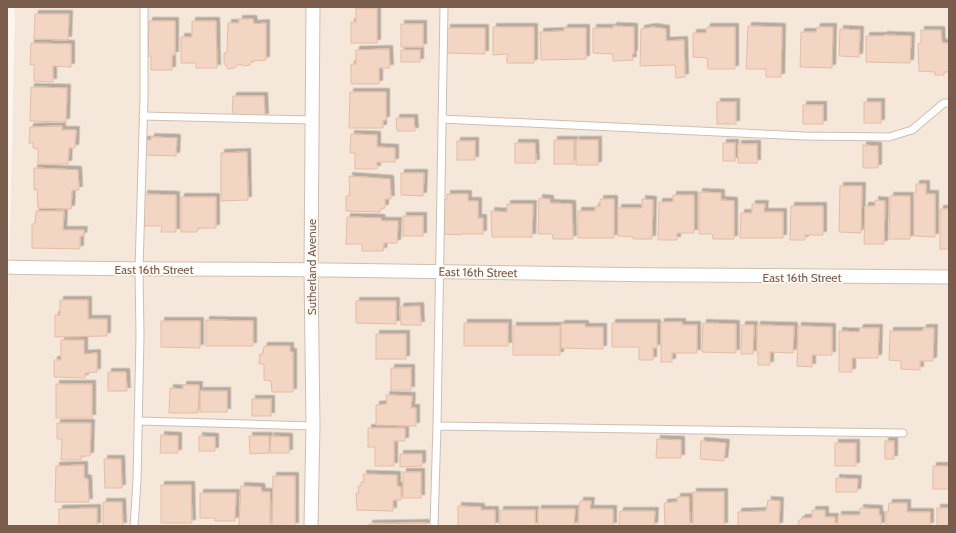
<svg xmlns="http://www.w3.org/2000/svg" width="956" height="533" viewBox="0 0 956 533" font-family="Cabin,sans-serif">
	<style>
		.residential { fill: #f5e8da }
		.building { fill: #f3d5c3; stroke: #e6bba3; filter: url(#shadow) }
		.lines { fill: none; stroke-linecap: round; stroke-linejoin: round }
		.lane-casing { stroke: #d1beb0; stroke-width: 9 }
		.street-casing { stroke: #d1beb0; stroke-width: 15 }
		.lane { stroke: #fff; stroke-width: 7 }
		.street { stroke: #fff; stroke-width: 13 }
		.labels { text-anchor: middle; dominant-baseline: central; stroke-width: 3.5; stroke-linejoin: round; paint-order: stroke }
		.street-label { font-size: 12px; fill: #7a5c4d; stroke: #fffaf3 }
	</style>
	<defs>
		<filter id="shadow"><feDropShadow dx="3.5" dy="-3.5" stdDeviation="0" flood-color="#0004"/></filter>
	</defs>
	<rect width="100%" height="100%" fill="#fdf6ec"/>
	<!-- residential -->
	<path class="residential" d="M15,7H949V526H7V358Z"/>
	<!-- building -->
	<g class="building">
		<path d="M356,8H377V43H351V22H356Z"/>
		<path d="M35,14H69L68,40L34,39Z"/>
		<path d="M239,19H253L254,24L266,23V60L252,61L250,65L245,66L239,64L235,68L228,69L224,63V53H227L228,23H239Z"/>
		<path d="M149,21H175V55H172V70H151V56H148Z"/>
		<path d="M192,21H216L217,68H196V63H181V37H192Z"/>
		<rect x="401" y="24" width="22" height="23"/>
		<path d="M613,26L634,27V54H632L633,60L613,61V54L593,53V28H613Z"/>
		<path d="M748,26L782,27L781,77H766V69H746Z"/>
		<path d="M493,27H534V63H507V54L493,55Z"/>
		<path d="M653,27L666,29V41L684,40L685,77L676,78L675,65L640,66L641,29Z"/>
		<path d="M707,27H735V69H708L707,58L693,57V33H706Z"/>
		<path d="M817,27H833L832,68L800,67L801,32H816Z"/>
		<path d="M447,28H485V54L447,53Z"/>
		<path d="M564,28H586V59L541,60L540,32L564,31Z"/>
		<path d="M840,29L860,30L859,57L839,56Z"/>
		<path d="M921,30H941L942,43H949V72H944V75H935V72L919,71L918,44L921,43Z"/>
		<path d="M884,35L911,36L910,63L866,62V36H884Z"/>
		<path d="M31,43L71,44V67L53,66V82L34,81V64L30,65Z"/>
		<path d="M389,49L390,68H379V84H351V64H356V50Z"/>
		<rect x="401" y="50" width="19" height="12"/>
		<path d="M31,87L67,88L66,122L30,121Z"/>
		<path d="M350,92H386V120H383V128H349Z"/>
		<path d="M233,96H264L265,117H232Z"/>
		<rect x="717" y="102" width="19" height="22"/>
		<rect x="864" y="102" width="17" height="21"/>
		<rect x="803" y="105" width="20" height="19"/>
		<path d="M396,118H414L415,131H397Z"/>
		<path d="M62,126V130H76L75,148H69L68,164H38V149L33,148V143H29L30,127Z"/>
		<path d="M351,134L377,135V147L395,148V162H377V169H355V153H350Z"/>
		<path d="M151,137L177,138L176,156L144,155V140H151Z"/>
		<rect x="554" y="140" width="20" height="24"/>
		<rect x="576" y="140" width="22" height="25"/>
		<rect x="457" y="141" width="18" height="19"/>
		<path d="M515,143H535L536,163H515Z"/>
		<rect x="723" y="143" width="12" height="18"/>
		<rect x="738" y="144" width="19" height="19"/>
		<path d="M863,145L878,146V168H863Z"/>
		<path d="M247,152L248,200L221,201V153Z"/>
		<path d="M34,168L78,170L79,190H72L71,209L38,208L37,189L34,190Z"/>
		<path d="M401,173H424L423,196L401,195Z"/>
		<path d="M349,176L390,179L391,199H385V208H381L380,212L346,211V196H350Z"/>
		<path d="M916,184H926V194H935V237L914,236V193H916Z"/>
		<path d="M840,186H862L861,233L839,232Z"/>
		<path d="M699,192L721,193V200L734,201V239H713L712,234H699Z"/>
		<path d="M144,194L176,195V232H161L162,226H144Z"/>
		<path d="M447,194H468V201H478V218H483V234H460V235L444,234V200L447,199Z"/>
		<path d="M673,195H694V233H677V240H658L659,202H673Z"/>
		<path d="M890,196H910V239H889Z"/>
		<path d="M181,197H216V228H198L197,232H181Z"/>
		<path d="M539,198L550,199V203L572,204L573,239H553L552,234H538Z"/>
		<path d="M600,199H614V238H578V211H595V207L600,206Z"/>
		<path d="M642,199L653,200L652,239H633V237L618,236V208H642Z"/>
		<path d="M875,200L885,201L884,244H864L865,206H875Z"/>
		<path d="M507,204H533L532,237H492L491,211L507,212Z"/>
		<path d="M752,204H765L764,212H783V238H740L741,213H752Z"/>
		<path d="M791,206H823V235H805V240H790Z"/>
		<rect x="940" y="209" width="9" height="40"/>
		<path d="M36,211H64L63,230H84L83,236H80V249L32,248V224H35Z"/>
		<rect x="403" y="216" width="20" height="20"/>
		<path d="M347,217L381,218L382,221H398L397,243H384L383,251H362V244H346Z"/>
		<path d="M60,300H88V319H107V336L55,337V315H60Z"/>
		<path d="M356,301H396V324L356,323Z"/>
		<path d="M420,306L421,325H401L400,307Z"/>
		<path d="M206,320L253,321V346H206Z"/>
		<path d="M161,321H200V348L161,347Z"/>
		<path d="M661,322H682V325H697V353H672V362H661Z"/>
		<rect x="464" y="323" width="44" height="23"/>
		<path d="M612,323H657V348H653V360H639V347H612Z"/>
		<path d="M703,323L736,324V353L702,352Z"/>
		<path d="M561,324H585V327H603V349L561,348Z"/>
		<path d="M742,325H754L753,354H741Z"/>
		<path d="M757,325L794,326L793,353L770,352V365H758V353H757Z"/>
		<rect x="513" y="326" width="47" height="29"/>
		<path d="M798,326L832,327V355H812V367L797,366Z"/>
		<path d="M860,328H879L878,358H852V372H839V331L859,332Z"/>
		<path d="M923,328H934L933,361H920V370L901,369V361L889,360L890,331H923Z"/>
		<rect x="376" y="334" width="30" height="25"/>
		<path d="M61,340H84V354L97,353V372L85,373V378L54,377V360H61Z"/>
		<path d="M264,346H290V352H293V392H272L271,381L264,380V364H259L260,354H263Z"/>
		<rect x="391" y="368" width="20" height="22"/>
		<path d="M108,372H126L127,391H108Z"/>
		<rect x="56" y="384" width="36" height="34"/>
		<path d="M183,385H199L198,413H169L170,388L183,389Z"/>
		<rect x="200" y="391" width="27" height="21"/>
		<path d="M386,395L412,396L411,408H416V426L376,425V405L387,404Z"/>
		<rect x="252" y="399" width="19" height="17"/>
		<path d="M57,423H91L90,456H81V460H61L62,439H57Z"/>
		<path d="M368,428H405V441H394V466H375V447H368Z"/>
		<path d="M161,435L178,436V453H160Z"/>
		<path d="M199,436L215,437V451H199Z"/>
		<path d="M249,436H269V453L250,454Z"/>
		<path d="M271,436L289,437V453H270Z"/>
		<path d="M657,439L681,440V458H656Z"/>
		<path d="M701,441L726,443L724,461L700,459Z"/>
		<rect x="885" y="441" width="9" height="18"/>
		<rect x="835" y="443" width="21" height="23"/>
		<path d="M400,454H422V466L400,467Z"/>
		<path d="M104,459H121L122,488H105Z"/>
		<path d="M84,465V478L88,479L89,502H55L56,466Z"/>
		<rect x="933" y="466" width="16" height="23"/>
		<rect x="403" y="472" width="18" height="26"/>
		<path d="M363,474L397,475V486L401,487V500H393V511L357,510L356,493H359L358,486H361V482H364Z"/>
		<path d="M273,476H295V526H272Z"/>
		<path d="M836,478L858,479L857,492H836Z"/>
		<path d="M161,485H191L192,523H161Z"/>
		<path d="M241,486L261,487L262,492H270V526H239Z"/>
		<rect x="693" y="492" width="31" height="34"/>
		<path d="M200,493H236L235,521H215V518H200Z"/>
		<path d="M677,497H689L690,526H665L664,503L677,502Z"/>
		<path d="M768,500L780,501L779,526H738V512L766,511Z"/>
		<path d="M580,501H591L590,509H613V526H578Z"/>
		<path d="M103,502H122L123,526H103Z"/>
		<path d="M889,503H907V512H930V526H886V512H888Z"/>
		<path d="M458,506L481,507V510H495V526H458Z"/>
		<path d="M97,508V526H59V509Z"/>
		<path d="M860,508L879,509V515H881V526H838V515H860Z"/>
		<rect x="937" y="508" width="12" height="18"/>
		<path d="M538,509H575L574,526H538Z"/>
		<rect x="500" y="510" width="35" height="16"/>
		<path d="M812,510H825V517H835V526H798L799,520H801L802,518H812Z"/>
		<path d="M620,511H655L654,526H619Z"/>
		<path d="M426,523V526H369V524Z"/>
	</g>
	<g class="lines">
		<defs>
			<g id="lane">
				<path d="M143,116L312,120"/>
				<path d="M442,119L804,136L889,137L912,130L944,103H949"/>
				<path d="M138,421L313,426"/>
				<path d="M437,426L444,7"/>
				<path d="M134,526L137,481L140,335L139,269L144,97V7"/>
				<path d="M434,526L437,426L903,433"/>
			</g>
			<g id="street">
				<path d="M7,267C114,270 222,268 329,270C536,274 742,276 949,277"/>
				<path d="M311,526L313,426L311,270L313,7"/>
			</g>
		</defs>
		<!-- lane casing -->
		<use href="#lane" class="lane-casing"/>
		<!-- street casing -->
		<use href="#street" class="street-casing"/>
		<!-- lane -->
		<use href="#lane" class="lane"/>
		<!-- street -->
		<use href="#street" class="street"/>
	</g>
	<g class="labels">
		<!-- street labels -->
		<g class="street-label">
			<text transform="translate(311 267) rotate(-90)">Sutherland Avenue</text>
			<text x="154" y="269">East 16th Street</text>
			<text transform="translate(478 272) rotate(1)">East 16th Street</text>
			<text x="802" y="277">East 16th Street</text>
		</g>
	</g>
	<!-- border -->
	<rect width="956" height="533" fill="none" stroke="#7a5c4d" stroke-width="16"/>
</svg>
